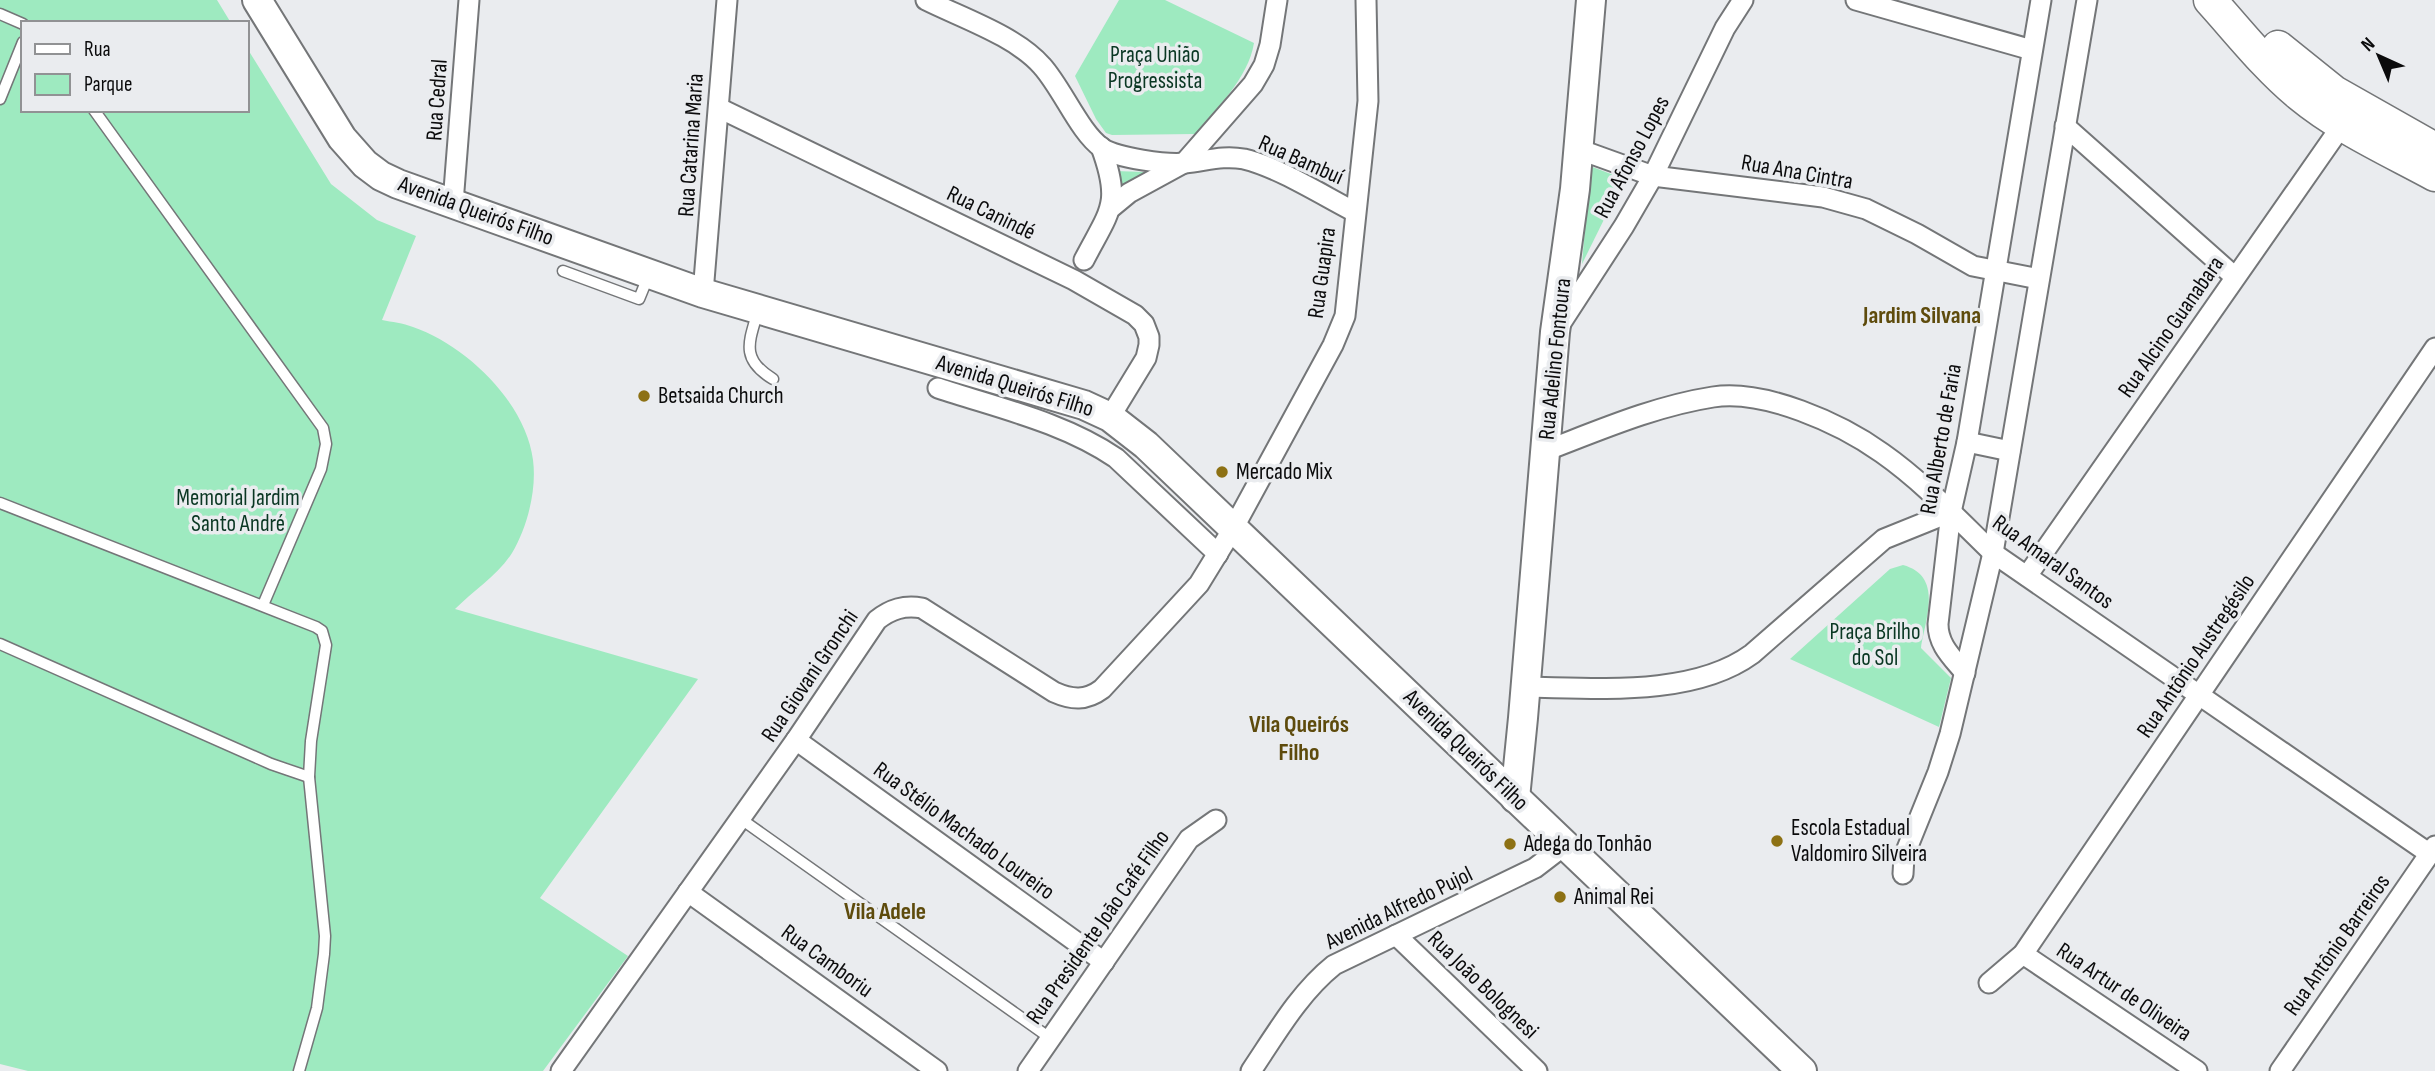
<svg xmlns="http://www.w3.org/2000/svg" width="2435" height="1071" viewBox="0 0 2435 1071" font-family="'Sofia Sans Condensed',sans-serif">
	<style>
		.green { fill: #9eeac0 }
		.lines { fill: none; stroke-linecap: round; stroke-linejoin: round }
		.lane-casing { stroke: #747678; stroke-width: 13 }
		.street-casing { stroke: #747678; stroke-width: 23 }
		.secondary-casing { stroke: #747678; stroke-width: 32 }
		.primary-casing { stroke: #747678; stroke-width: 35 }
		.lane { stroke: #fff; stroke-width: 10 }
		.street { stroke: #fff; stroke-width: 19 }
		.secondary { stroke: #fff; stroke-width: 28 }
		.primary { stroke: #fff; stroke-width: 32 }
		.poi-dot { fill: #8d7114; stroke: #eaecef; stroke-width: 2.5 }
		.labels { text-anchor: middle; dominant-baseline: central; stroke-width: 7; stroke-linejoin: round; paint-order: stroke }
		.park-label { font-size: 23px; fill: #0a3723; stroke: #eaecef }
		.street-label { font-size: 23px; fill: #0b0b0c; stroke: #eaecef }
		.poi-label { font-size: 23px; fill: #0b0b0c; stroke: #eaecef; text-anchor: start }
		.neighbourhood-label { font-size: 24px; font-weight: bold; fill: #5e4b0c; stroke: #eaecef }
	</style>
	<rect width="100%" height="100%" fill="#eaecef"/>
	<!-- green -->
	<g class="green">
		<path d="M0,0H217L231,23H23V110H247V48L331,184L377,220L416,236L382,320C392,322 403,323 413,327C466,345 526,403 533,460C537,490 527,528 512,553C498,575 473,591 455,609L698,679L540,898L628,956L543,1071H28L0,1064Z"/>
		<path d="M1119,0H1165L1254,43C1248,79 1217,107 1195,134L1112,135L1106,133L1096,119L1075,76Z"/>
		<path d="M1590,166L1624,179L1582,264Z"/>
		<path d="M1115,171L1145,172L1147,173L1117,192Z"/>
		<path d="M1903,565C1943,576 1926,617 1921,648L1951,678L1939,727L1790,659L1890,569Z"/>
	</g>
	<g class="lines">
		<defs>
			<g id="lane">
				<path d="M0,14L23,24"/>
				<path d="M0,99L23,42"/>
				<path d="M94,110L323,428L326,444L321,469L263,605"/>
				<path d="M563,271L639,299L648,277"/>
				<path d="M758,311C749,342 740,359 773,379"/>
				<path d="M0,503L316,627L322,631L326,645L311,741L309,777L325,936L324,954L317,1008L299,1071"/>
				<path d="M0,644L271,764L309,777"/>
				<path d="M741,819L1050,1038"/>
			</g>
			<g id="street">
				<path d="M926,0C962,18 1016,36 1042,66C1062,88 1080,133 1102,148C1117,158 1167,165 1185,163C1206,161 1223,155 1244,159C1278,167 1322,195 1355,212"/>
				<path d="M1856,0L2032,50"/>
				<path d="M719,108L1074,280L1135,315L1144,324L1149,337V345L1146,358L1110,417"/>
				<path d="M2065,126L2235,277"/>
				<path d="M1578,149L1653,176L1823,197L1866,209L1917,234L1973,266L2039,279"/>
				<path d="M453,203L469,0"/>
				<path d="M1112,207L1129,193L1184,163L1253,84L1264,65L1270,45L1277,0"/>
				<path d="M1084,260C1110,210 1122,204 1101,147"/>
				<path d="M703,293L727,0"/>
				<path d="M1559,326L1624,226L1653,176L1725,28L1743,0"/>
				<path d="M938,388C998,408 1063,422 1116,458L1218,554"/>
				<path d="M1967,442L2010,451"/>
				<path d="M1545,451C1600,430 1655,406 1713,397C1764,389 1840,423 1882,453C1922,481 1958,519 1993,553L2430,854"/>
				<path d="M2027,576L2347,118"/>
				<path d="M1965,673C1952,657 1938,645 1938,624L1951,512L1967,442L2041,0"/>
				<path d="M1526,687C1597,688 1693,697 1752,654L1884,539L1951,512"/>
				<path d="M796,740L1104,962"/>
				<path d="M1903,874L1904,856L1938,772L1950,734L1993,553L2087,0"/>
				<path d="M688,892L937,1071"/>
				<path d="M1396,935L1537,1071"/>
				<path d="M2023,954L2197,1071"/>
				<path d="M1989,983L2023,954L2435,348"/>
				<path d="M561,1071L796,740L877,620C891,609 904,605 922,608L1054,692C1072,700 1086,701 1102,689L1199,584L1234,527L1333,345L1345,316L1368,101L1366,0"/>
				<path d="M1028,1071L1189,839L1216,820"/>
				<path d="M1251,1071C1276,1034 1299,993 1334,965L1535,868L1565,845"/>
				<path d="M2280,1071L2435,846"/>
			</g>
			<g id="secondary">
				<path d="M257,0L342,138L365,164L381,176L398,184L703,293L1084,405L1110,417L1146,445L1802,1071"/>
				<path d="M1515,798L1523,718L1555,332L1575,189L1591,0"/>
			</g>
			<g id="primary">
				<path d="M2210,0C2239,32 2266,67 2300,95C2340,128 2389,150 2435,175"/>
				<path d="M2278,47L2334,92L2435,149"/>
			</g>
		</defs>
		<!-- lane casing -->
		<use href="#lane" class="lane-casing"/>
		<!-- street casing -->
		<use href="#street" class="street-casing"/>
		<!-- secondary casing -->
		<use href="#secondary" class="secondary-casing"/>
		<!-- primary casing -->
		<use href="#primary" class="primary-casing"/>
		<!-- lane -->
		<use href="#lane" class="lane"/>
		<!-- street -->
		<use href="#street" class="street"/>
		<!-- secondary -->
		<use href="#secondary" class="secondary"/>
		<!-- primary -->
		<use href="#primary" class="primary"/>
	</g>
	<!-- markers -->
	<g class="poi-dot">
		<circle cx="644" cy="396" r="7"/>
		<circle cx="1222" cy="472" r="7"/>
		<circle cx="1777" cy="841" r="7"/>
		<circle cx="1510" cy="844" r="7"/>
		<circle cx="1560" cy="897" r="7"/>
	</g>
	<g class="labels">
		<!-- park labels -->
		<g class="park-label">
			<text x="1155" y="55">Praça União<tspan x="1155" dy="26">Progressista</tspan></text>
			<text x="238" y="498">Memorial Jardim<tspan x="238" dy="26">Santo André</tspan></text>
			<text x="1875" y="632">Praça Brilho<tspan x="1875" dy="26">do Sol</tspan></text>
		</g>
		<!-- street labels -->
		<g class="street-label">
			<text transform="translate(437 100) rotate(-86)">Rua Cedral</text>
			<text transform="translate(691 145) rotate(-86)">Rua Catarina Maria</text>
			<text transform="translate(1632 157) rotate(-62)">Rua Afonso Lopes</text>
			<text transform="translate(1301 160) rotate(24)">Rua Bambuí</text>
			<text transform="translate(1797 172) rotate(10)">Rua Ana Cintra</text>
			<text transform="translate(476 211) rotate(20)">Avenida Queirós Filho</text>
			<text transform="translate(991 213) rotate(26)">Rua Canindé</text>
			<text transform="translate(1322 273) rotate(-82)">Rua Guapira</text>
			<text transform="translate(2171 327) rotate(-55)">Rua Alcino Guanabara</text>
			<text transform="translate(1555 359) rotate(-84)">Rua Adelino Fontoura</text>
			<text transform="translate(1015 386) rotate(17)">Avenida Queirós Filho</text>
			<text transform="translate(1941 439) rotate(-80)">Rua Alberto de Faria</text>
			<text transform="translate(2053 562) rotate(36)">Rua Amaral Santos</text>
			<text transform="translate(2196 656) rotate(-56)">Rua Antônio Austregésilo</text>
			<text transform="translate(810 676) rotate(-56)">Rua Giovani Gronchi</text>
			<text transform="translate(1466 750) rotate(44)">Avenida Queirós Filho</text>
			<text transform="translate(964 831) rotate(36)">Rua Stélio Machado Loureiro</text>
			<text transform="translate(1399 908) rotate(-26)">Avenida Alfredo Pujol</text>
			<text transform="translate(1098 927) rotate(-55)">Rua Presidente João Café Filho</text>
			<text transform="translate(2337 945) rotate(-55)">Rua Antônio Barreiros</text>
			<text transform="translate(827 961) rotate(36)">Rua Camboriu</text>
			<text transform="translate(1483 985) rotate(44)">Rua João Bolognesi</text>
			<text transform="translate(2124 992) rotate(34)">Rua Artur de Oliveira</text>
		</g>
		<!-- poi labels -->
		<g class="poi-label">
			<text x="658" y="396">Betsaida Church</text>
			<text x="1236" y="472">Mercado Mix</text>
			<text x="1791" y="828">Escola Estadual<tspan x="1791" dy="26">Valdomiro Silveira</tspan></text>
			<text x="1524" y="844">Adega do Tonhão</text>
			<text x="1574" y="897">Animal Rei</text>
		</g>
		<!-- neighbourhood labels -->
		<g class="neighbourhood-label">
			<text x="1922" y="315">Jardim Silvana</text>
			<text x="1299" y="724">Vila Queirós<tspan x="1299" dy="28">Filho</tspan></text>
			<text x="885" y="911">Vila Adele</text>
		</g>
	</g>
	<!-- legend -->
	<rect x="21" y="21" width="228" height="91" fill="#eaecef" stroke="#919294" stroke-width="2"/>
	<rect x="35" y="44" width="35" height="10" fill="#ffffff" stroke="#919294" stroke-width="2"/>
	<text x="84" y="56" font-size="21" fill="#0b0b0c">Rua</text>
	<rect x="35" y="74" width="35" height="21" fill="#9eeac0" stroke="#919294" stroke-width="2"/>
	<text x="84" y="91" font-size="21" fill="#0b0b0c">Parque</text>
	<!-- north arrow -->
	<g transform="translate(2379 56) rotate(316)" stroke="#eaecef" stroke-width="5" paint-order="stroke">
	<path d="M0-5L12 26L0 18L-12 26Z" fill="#0b0b0c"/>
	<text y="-10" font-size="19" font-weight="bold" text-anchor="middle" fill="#0b0b0c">N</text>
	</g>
</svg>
